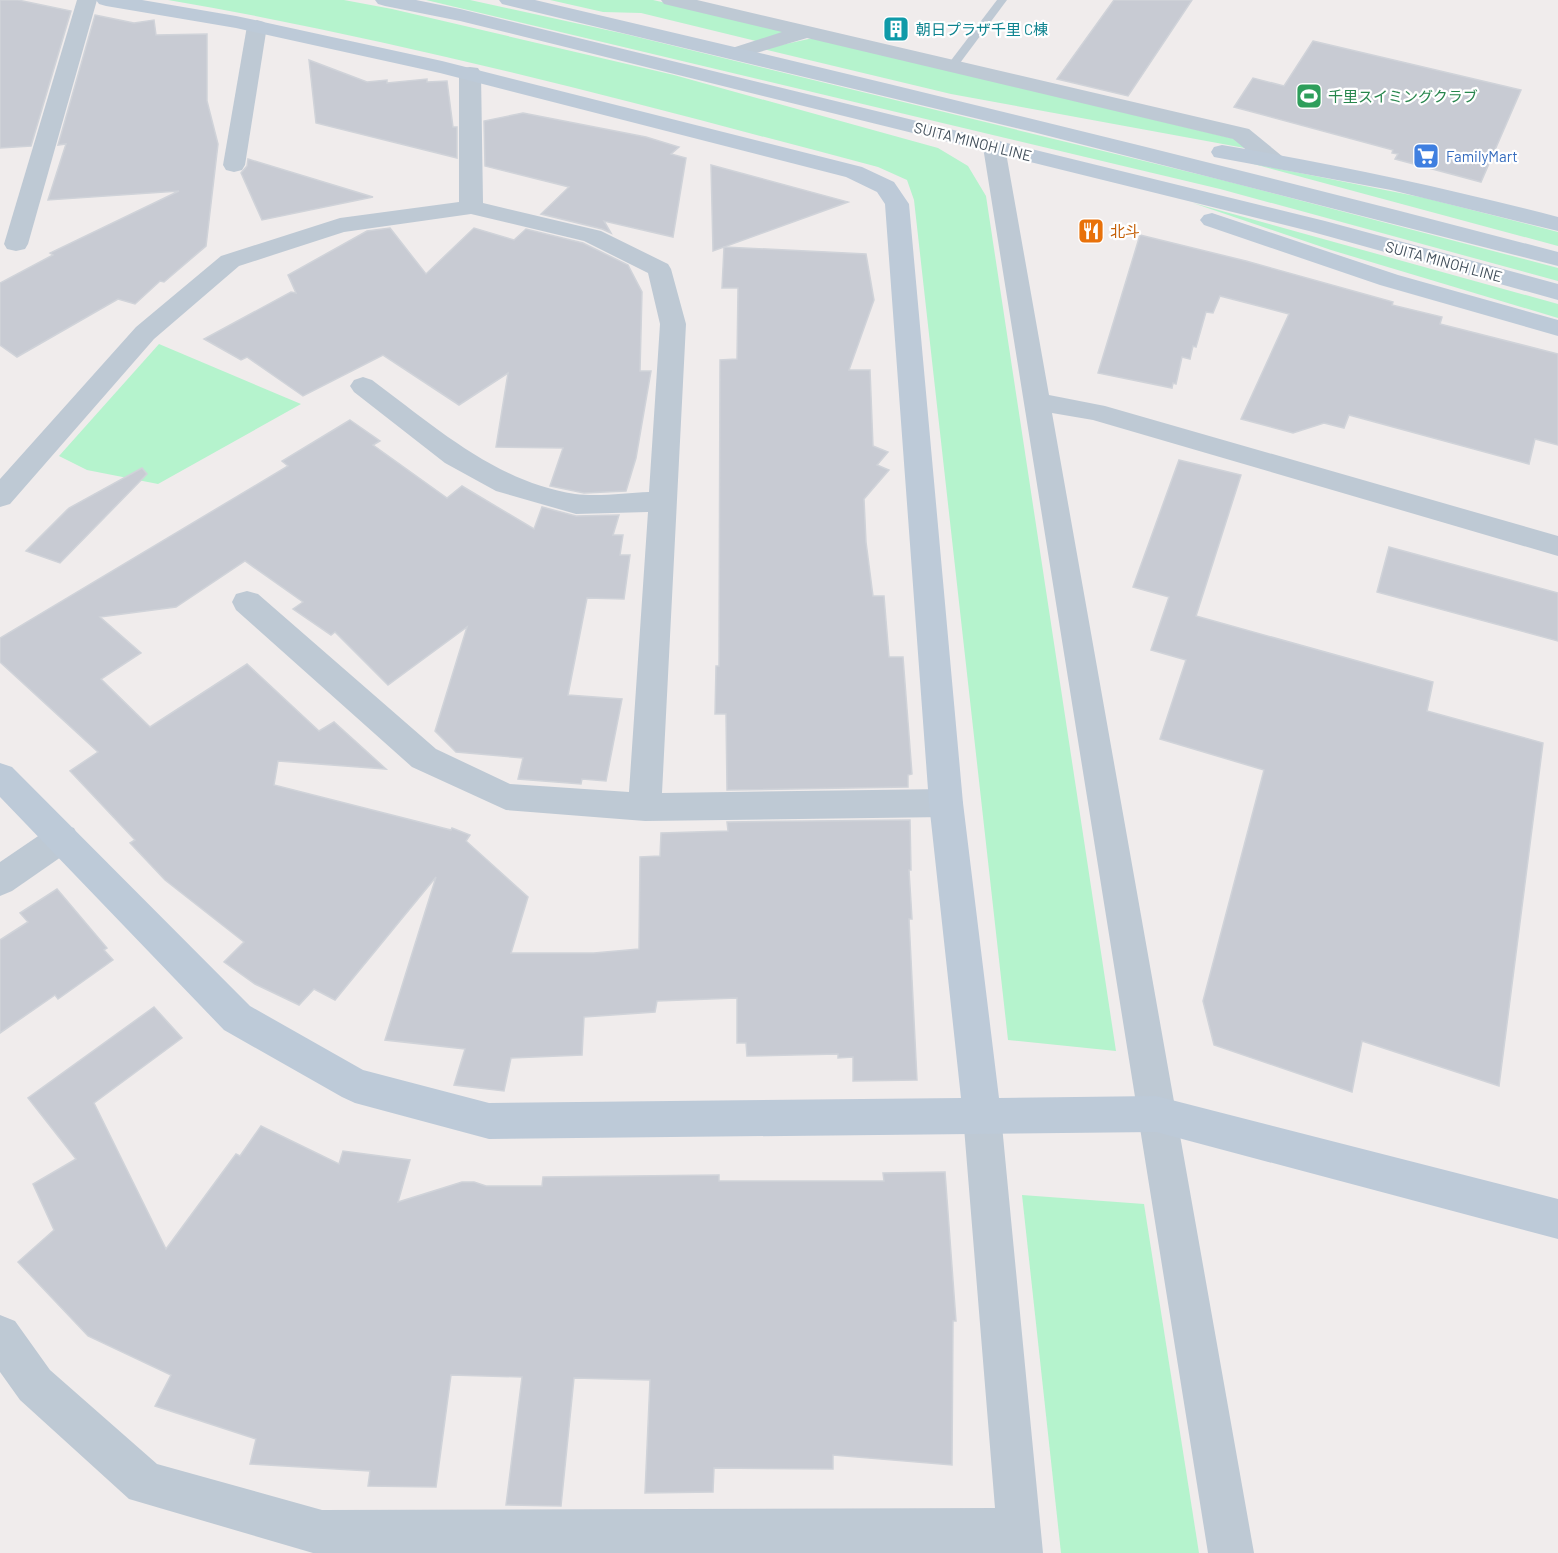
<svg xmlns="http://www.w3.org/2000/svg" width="1558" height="1553" viewBox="0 0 1558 1553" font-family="Barlow,'Noto Sans JP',sans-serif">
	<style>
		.green { fill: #b5f3cd }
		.building { fill: #c8cbd3; stroke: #d0d3d9; stroke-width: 1.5 }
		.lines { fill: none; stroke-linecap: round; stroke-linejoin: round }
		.lane { fill: #bec9d4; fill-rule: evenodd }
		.street { fill: #bec9d4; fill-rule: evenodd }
		.secondary { fill: #bdcad8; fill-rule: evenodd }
		.labels { text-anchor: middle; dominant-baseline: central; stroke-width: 4.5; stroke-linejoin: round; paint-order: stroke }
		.far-culture-label { font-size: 15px; fill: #0d838f; stroke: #fff; text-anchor: start }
		.far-leisure-label { font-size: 15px; fill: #27864d; stroke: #fff; text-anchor: start }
		.far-street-label { font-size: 15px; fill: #43505c; stroke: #fff }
		.far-shop-label { font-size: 15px; fill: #366cbe; stroke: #fff; text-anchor: start }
		.far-food-label { font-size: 15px; fill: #c56008; stroke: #fff; text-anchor: start }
	</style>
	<rect width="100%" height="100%" fill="#f0ecec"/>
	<!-- green -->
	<g class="green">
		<path d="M168,0H344L392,9L674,75L938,148L968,166L986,196L1116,1051L1008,1040L914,200L907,180L878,167C643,105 408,41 168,0Z"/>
		<path d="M426,0H470L625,34L1226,181L1558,268V281L1220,189Z"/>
		<path d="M550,0H653L782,29L784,34L756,41L641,13L603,12Z"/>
		<path d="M813,38L1235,139L1250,149L951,94L763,49Z"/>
		<path d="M1250,163L1425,198L1558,232V246Z"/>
		<path d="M1193,203L1558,304V318L1331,250Z"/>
		<path d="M159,344L301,404L158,484L87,470L59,456Z"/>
		<path d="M1022,1195L1144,1204L1199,1553H1061Z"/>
	</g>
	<!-- building -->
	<g class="building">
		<path d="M0,0H18L71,11L31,146L0,148Z"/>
		<path d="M1114,0H1192L1128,96L1057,79Z"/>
		<path d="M95,15L134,23L154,20L156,35L207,34V101L218,144L206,246L164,282L160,281L135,304L118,299L17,357L0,345V283L53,255L50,253L179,191L48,200L66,144L58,145Z"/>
		<path d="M1313,41L1521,90L1481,182L1395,159L1398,154L1392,153L1393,150L1234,107L1253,78L1284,86Z"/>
		<path d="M309,60L367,82L387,80V83L427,79V82L447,81L453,127H457V158L316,123Z"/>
		<path d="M523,113L646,137L679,147L671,154L686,158L673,237L604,221L611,233L602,229L541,214L569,187L485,166L484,121Z"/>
		<path d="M248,159L373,197L262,220L241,173L247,166Z"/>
		<path d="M711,165L848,202L713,251Z"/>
		<path d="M390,228L426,274L474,228L514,240L526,229L583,243L628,265L642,292L640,371H651L636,458L626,491L584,493L550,486L563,448L496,447L508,373L459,405L383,355L303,396L247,357L241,360L204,339L291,292L296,293L288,275L367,231Z"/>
		<path d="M1140,235L1246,261L1393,302L1392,305L1442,317L1440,324L1558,354V445L1535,439L1529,464L1349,415L1344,428L1324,423L1293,433L1241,419L1289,314L1220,296L1213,313L1206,312L1196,347L1193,346L1190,359L1182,357L1176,384L1173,383L1172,388L1098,373Z"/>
		<path d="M724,247L866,254L874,300L849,370H870L873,446L888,452L877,465L889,470L864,499L866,542L873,596H884L889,657H903L912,774L908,775V787L727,790L726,714H715L716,666H719L720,360L737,359L738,288H722Z"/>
		<path d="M350,420L380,441L373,445L447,498L462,486L534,529L542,507L576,516L619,515L613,535H623L620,555H630L624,599L587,598L568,695L622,699L606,781L582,779L581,784L518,779L523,758L456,752L435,731L467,627L388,685L335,632L331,635L293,609L303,602L245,561L176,607L100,617L141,653L101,679L150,727L247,664L319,731L334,722L386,769L278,761L274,785L451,830L452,828L470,835L466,841L528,897L511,953H594L639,949L640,857L660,856L661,833L728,831L727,822L910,820L911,870H909L912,919H909L917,1080L853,1081V1057L838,1058V1054L747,1056L746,1043H737V998L657,1001L655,1012L584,1017L582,1055L511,1058L504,1091L454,1085L465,1049L385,1040L436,877L335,1000L314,989L299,1005L255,984L224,962L244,942L165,880L130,843L135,840L70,771L98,752L0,662V638L288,466L282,461Z"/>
		<path d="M1179,460L1241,475L1196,616L1433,682L1427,711L1543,743L1499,1086L1362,1041L1352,1092L1214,1045L1203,1001L1264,770L1160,739L1186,660L1151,650L1169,597L1133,587Z"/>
		<path d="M142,468L147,474L60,563L26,551L69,508Z"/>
		<path d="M1389,547L1558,593V641L1377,592Z"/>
		<path d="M57,889L107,948L104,950L113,960L58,999L55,995L0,1033V940L28,922L20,913Z"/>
		<path d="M154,1007L182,1038L94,1103L166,1249L236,1154L240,1156L261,1126L339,1164L343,1151L410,1160L398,1202L462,1182H474L486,1186H542L543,1177L719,1175V1181H884L883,1173L945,1172L956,1321H953L952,1465L833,1455V1469L714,1468L713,1492L645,1493L650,1380L574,1378L561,1506L506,1505L522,1377L451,1375L436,1487L368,1486L370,1471L250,1464L256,1439L155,1406L171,1375L88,1336L18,1262L54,1230L33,1184L76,1159L28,1098Z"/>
	</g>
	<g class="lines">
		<!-- lane -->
		<path class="lane" d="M997,0H1007L957,67H949V63Z"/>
		<!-- street -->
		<g class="street">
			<path d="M77,0H97L28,244L25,249L16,251L7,249L4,244Z"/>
			<path d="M661,0H697L1249,129L1288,161L1285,166C1266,171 1248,150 1233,139L807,38L736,59L729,57L725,53L729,49L782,32L664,4Z"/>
			<path d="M257,20L264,22L267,26L245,165L242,170L234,172L226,170L223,165L247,26L250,22Z"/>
			<path d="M470,67L478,68L481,73L483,203L601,231L668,264L671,269L686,324L662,793L946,789L958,793L963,803L958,813L946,817L645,821L506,810L412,767L236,610L232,602L236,594L247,591L258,594L436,749L510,784L629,792L648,512L576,514L496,491L445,463L354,392L350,386L354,380L363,377L372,380C434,426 496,482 575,494C598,497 626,493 649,492L660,324L648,273L584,241L471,214L344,232L239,266L154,339L10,504L0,507V479L136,327L221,256L340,218L459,202V73L462,68Z"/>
			<path d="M994,140L1002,142L1005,147L1049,395L1105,406L1558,536V556L1093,420L1052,413L1254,1553H1208L983,147L986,142Z"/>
			<path d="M62,824L74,828L79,838L74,848L12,891L0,896V862L50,828Z"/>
			<path d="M982,1097L996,1102L1001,1115L1043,1553H313L129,1499L20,1400L0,1372V1315L15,1321L50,1370L157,1464L322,1510L995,1508L963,1115L968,1102Z"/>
		</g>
		<!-- secondary -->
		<g class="secondary">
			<path d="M96,0H142L236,16L442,61L862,167L894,182L909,204L963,803L999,1098L1156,1096L1558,1199V1239L1156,1132L489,1139L355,1103L342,1097L224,1030L0,797V763L12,767L250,1006L363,1070L489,1103L961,1098L929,803L885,204L877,192L846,177L440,73L236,28L106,6L99,4Z"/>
			<path d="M375,0H416L460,9L1325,221L1558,284V300L1309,231L460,21L385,6L378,4Z"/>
			<path d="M499,0H535C877,80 1218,163 1558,252V266L1033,132L502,4Z"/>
			<path d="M1222,145C1335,164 1447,188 1558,217V231L1391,190L1214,157L1211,152L1214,147Z"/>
			<path d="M1212,213L1398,275L1558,320V336L1380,285L1204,225L1200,220L1204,215Z"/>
		</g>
	</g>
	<!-- icons -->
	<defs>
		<symbol id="building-square" viewBox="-11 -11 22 22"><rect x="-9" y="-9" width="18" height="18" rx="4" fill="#0f9aa8" stroke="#fff"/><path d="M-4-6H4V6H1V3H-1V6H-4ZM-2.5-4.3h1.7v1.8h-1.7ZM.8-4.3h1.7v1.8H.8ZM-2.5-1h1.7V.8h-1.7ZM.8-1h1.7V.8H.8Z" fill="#fff"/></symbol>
		<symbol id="stadium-square" viewBox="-11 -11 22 22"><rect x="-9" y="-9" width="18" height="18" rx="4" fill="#2e9e5b" stroke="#fff"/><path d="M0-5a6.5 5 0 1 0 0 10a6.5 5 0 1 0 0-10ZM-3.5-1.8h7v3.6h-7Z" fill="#fff"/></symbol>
		<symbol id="supermarket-square" viewBox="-11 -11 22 22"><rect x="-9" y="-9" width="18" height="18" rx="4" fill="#3f7fe0" stroke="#fff"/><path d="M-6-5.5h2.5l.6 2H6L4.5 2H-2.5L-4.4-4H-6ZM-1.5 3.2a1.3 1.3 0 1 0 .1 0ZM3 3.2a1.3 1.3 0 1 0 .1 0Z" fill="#fff"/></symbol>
		<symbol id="restaurant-square" viewBox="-11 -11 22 22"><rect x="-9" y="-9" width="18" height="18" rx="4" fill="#e8710a" stroke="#fff"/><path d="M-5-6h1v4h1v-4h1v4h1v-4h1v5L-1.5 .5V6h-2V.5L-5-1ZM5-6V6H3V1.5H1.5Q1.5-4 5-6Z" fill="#fff"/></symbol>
	</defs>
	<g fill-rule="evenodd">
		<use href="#building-square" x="881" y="14" width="30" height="30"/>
		<use href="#stadium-square" x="1294" y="81" width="30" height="30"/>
		<use href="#supermarket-square" x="1411" y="141" width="30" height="30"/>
		<use href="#restaurant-square" x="1076" y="216" width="30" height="30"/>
	</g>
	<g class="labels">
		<!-- far-culture labels -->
		<g class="far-culture-label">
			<text x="916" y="29">朝日プラザ千里 C棟</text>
		</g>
		<!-- far-leisure labels -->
		<g class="far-leisure-label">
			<text x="1328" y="96">千里スイミングクラブ</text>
		</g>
		<!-- far-street labels -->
		<g class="far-street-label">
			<text transform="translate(973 141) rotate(14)">SUITA MINOH LINE</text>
			<text transform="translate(1444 261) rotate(15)">SUITA MINOH LINE</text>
		</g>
		<!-- far-shop labels -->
		<g class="far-shop-label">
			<text x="1446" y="156">FamilyMart</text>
		</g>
		<!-- far-food labels -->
		<g class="far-food-label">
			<text x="1110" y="231">北斗</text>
		</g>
	</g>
</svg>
